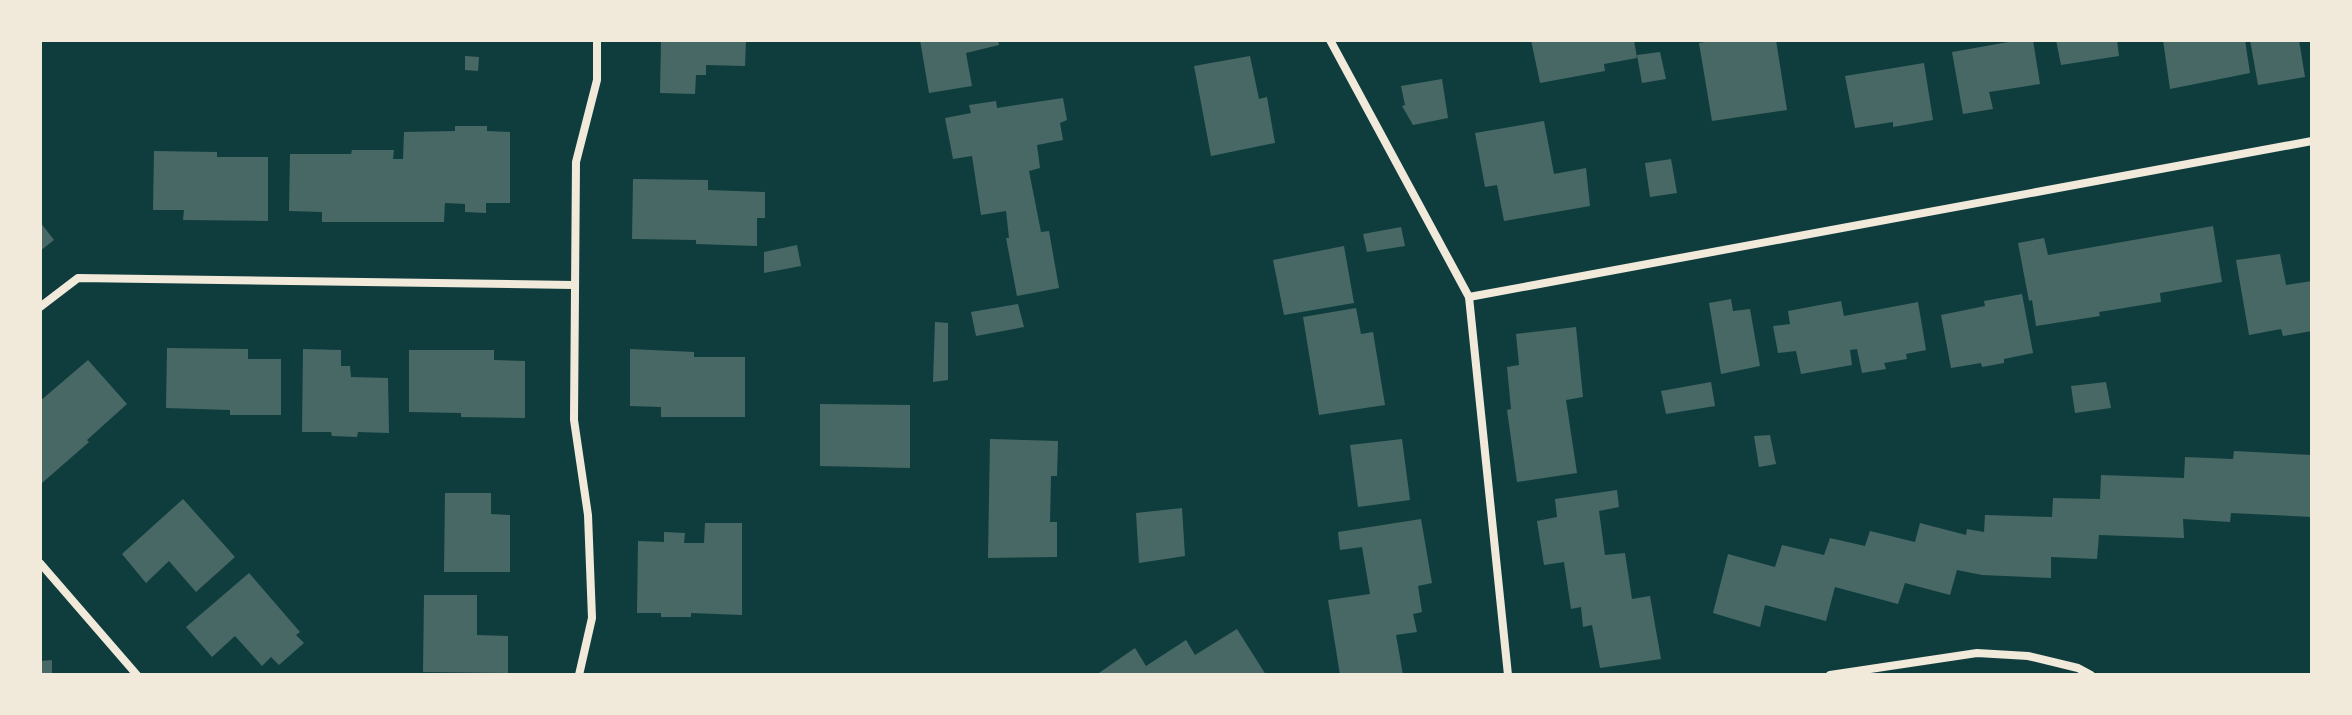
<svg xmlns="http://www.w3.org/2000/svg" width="2352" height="715" viewBox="0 0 2352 715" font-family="'IBM Plex Sans',sans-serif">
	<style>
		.building { fill: #486865 }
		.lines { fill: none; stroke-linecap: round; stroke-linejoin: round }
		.minor { stroke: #f1e9da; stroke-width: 8 }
	</style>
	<rect width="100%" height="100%" fill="#0f3d3e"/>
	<!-- building -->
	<g class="building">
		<path d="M661,40H746L745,66L706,65V75H696L695,94L660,93Z"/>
		<path d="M920,40H998L999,45L966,53L972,86L929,93Z"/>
		<path d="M1531,40H1634L1637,58L1604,64L1605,71L1540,83Z"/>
		<path d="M1719,40H1776L1787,110L1712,121L1699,43Z"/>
		<path d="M2020,40H2033L2040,84L1989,92L1993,109L1963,114L1952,52Z"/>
		<path d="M2056,40H2117L2119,56L2061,65Z"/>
		<path d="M2163,40H2245L2250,73L2170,89Z"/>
		<path d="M2250,40H2299L2305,77L2258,85Z"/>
		<path d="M1660,52L1666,79L1642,83L1637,55Z"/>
		<path d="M465,56L479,57L478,71L465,70Z"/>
		<path d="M1250,56L1259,99L1267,97L1275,143L1211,156L1194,66Z"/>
		<path d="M1924,63L1933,120L1893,127V122L1855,128L1845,76Z"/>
		<path d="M1442,79L1448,118L1413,125L1402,106L1405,105L1401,86Z"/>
		<path d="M1063,98L1067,120L1060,123L1063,140L1037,145L1040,168L1029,171L1041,232L1049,231L1059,288L1017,296L1006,238H1009L1006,211L981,215L972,156L953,159L945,118L971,113L969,105L996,101L997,108Z"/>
		<path d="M1544,121L1554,174L1586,168L1590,206L1504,221L1497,185L1485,187L1475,133Z"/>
		<path d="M455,126H487V131L510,132V203H486V213L465,212V204L445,203L444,222H322V212L289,211L290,154H351L352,150H394L393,159H403L404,132L455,131Z"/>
		<path d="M154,151L217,152V157H268V221L183,220L184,210H153Z"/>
		<path d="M1671,159L1677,193L1650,197L1645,163Z"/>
		<path d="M633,179L708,180V190L765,192V218H757V246L696,244V240L632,239Z"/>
		<path d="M40,222L54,240L40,251Z"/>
		<path d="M2213,226L2222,282L2160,293L2161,302L2099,312L2100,316L2036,326L2032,300L2029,301L2018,243L2044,238L2048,255Z"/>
		<path d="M1401,227L1405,246L1367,252L1363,234Z"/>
		<path d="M797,245L801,266L764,273V252Z"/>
		<path d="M1344,246L1354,303L1284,315L1273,260Z"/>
		<path d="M2280,254L2286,285L2312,281V331L2283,336L2281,329L2249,335L2236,260Z"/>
		<path d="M2022,294L2033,353L2004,359V363L1982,367L1981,363L1951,368L1941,315L1985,306L1984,301Z"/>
		<path d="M1731,299L1733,311L1750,309L1760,366L1721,374L1709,303Z"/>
		<path d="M1841,301L1844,316L1918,302L1926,350L1906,354L1907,359L1884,363L1886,369L1862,373L1857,349L1850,350L1852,365L1801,374L1796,351L1778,353L1773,326L1790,324L1788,311Z"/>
		<path d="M1018,304L1024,327L976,336L971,312Z"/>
		<path d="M1356,308L1361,334L1373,332L1385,405L1319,415L1303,317Z"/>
		<path d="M935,322L948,323V380L933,382Z"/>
		<path d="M1576,327L1583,397L1566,400L1577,473L1517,482L1507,410L1511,409L1507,367L1519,365L1516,334Z"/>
		<path d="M167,348L248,349V359H281V415H230V410L166,408Z"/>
		<path d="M303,349L341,350V366H350L351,377L388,378L389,433L358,432L357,437L332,436L331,432H302Z"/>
		<path d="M630,349L694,352V357H745V417H661V407L630,406Z"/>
		<path d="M409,350H494V360L525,361V418L461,417V413L409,412Z"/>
		<path d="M88,360L127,404L87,440L89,442L42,483L40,481V401Z"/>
		<path d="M1711,382L1715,406L1666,414L1661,391Z"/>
		<path d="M2106,382L2111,408L2075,413L2071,386Z"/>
		<path d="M820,404L910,405V468L820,466Z"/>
		<path d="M1770,435L1776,464L1759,467L1754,436Z"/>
		<path d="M990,439L1058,441L1057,476H1051L1050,522H1057V557L988,558Z"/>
		<path d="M1402,439L1410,500L1358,507L1350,445Z"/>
		<path d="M2234,451L2312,455V517L2231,513L2230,522L2183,519L2184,538L2099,535L2097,559L2051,557V578L1982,575L1957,570L1950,595L1905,583L1898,604L1835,587L1826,621L1765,605L1760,627L1713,613L1728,554L1775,567L1782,545L1824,555L1830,538L1865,546L1870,531L1915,542L1920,523L1966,535L1967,529L1984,532L1985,515L2052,517L2053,498L2100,499L2101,475L2184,478L2185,457L2233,459Z"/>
		<path d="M1617,490L1619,507L1599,511L1605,555L1625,553L1632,599L1650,596L1661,659L1600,668L1592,625L1583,627L1581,607L1571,609L1564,562L1544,565L1537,521L1557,517L1555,499Z"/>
		<path d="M445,493H491V514L510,515V572H444Z"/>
		<path d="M183,499L235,557L196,592L169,561L146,583L122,554Z"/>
		<path d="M1182,508L1185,556L1139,563L1136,513Z"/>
		<path d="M1421,519L1432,583L1418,586L1422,612L1413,614L1417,632L1396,635L1403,675H1340L1328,600L1370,594L1362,547L1340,550L1338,532Z"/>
		<path d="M705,523H742V615L691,613V617H661V613H637L638,541L664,542V532L685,533L684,543H704Z"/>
		<path d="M249,573L300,632L296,635L304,643L279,665L271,657L262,666L235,636L212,657L186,627Z"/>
		<path d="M424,595H477V635L508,636V673L423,672Z"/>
		<path d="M1237,629L1266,675H1096L1135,648L1146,666L1186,640L1195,655Z"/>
		<path d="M52,660V675H40V661Z"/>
	</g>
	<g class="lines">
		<!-- minor -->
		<g class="minor">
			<path d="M1330,40L1469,297L1508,675"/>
			<path d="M1469,297L2312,141"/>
			<path d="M40,307L78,278L574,285"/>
			<path d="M40,563L137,675"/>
			<path d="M579,675L592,618L588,515L574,420L576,162L597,80V40"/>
			<path d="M1830,675L1977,653L2028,656L2078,668L2091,675"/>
		</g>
	</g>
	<!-- border -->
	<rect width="2352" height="715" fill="none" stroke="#f1e9da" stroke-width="84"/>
</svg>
